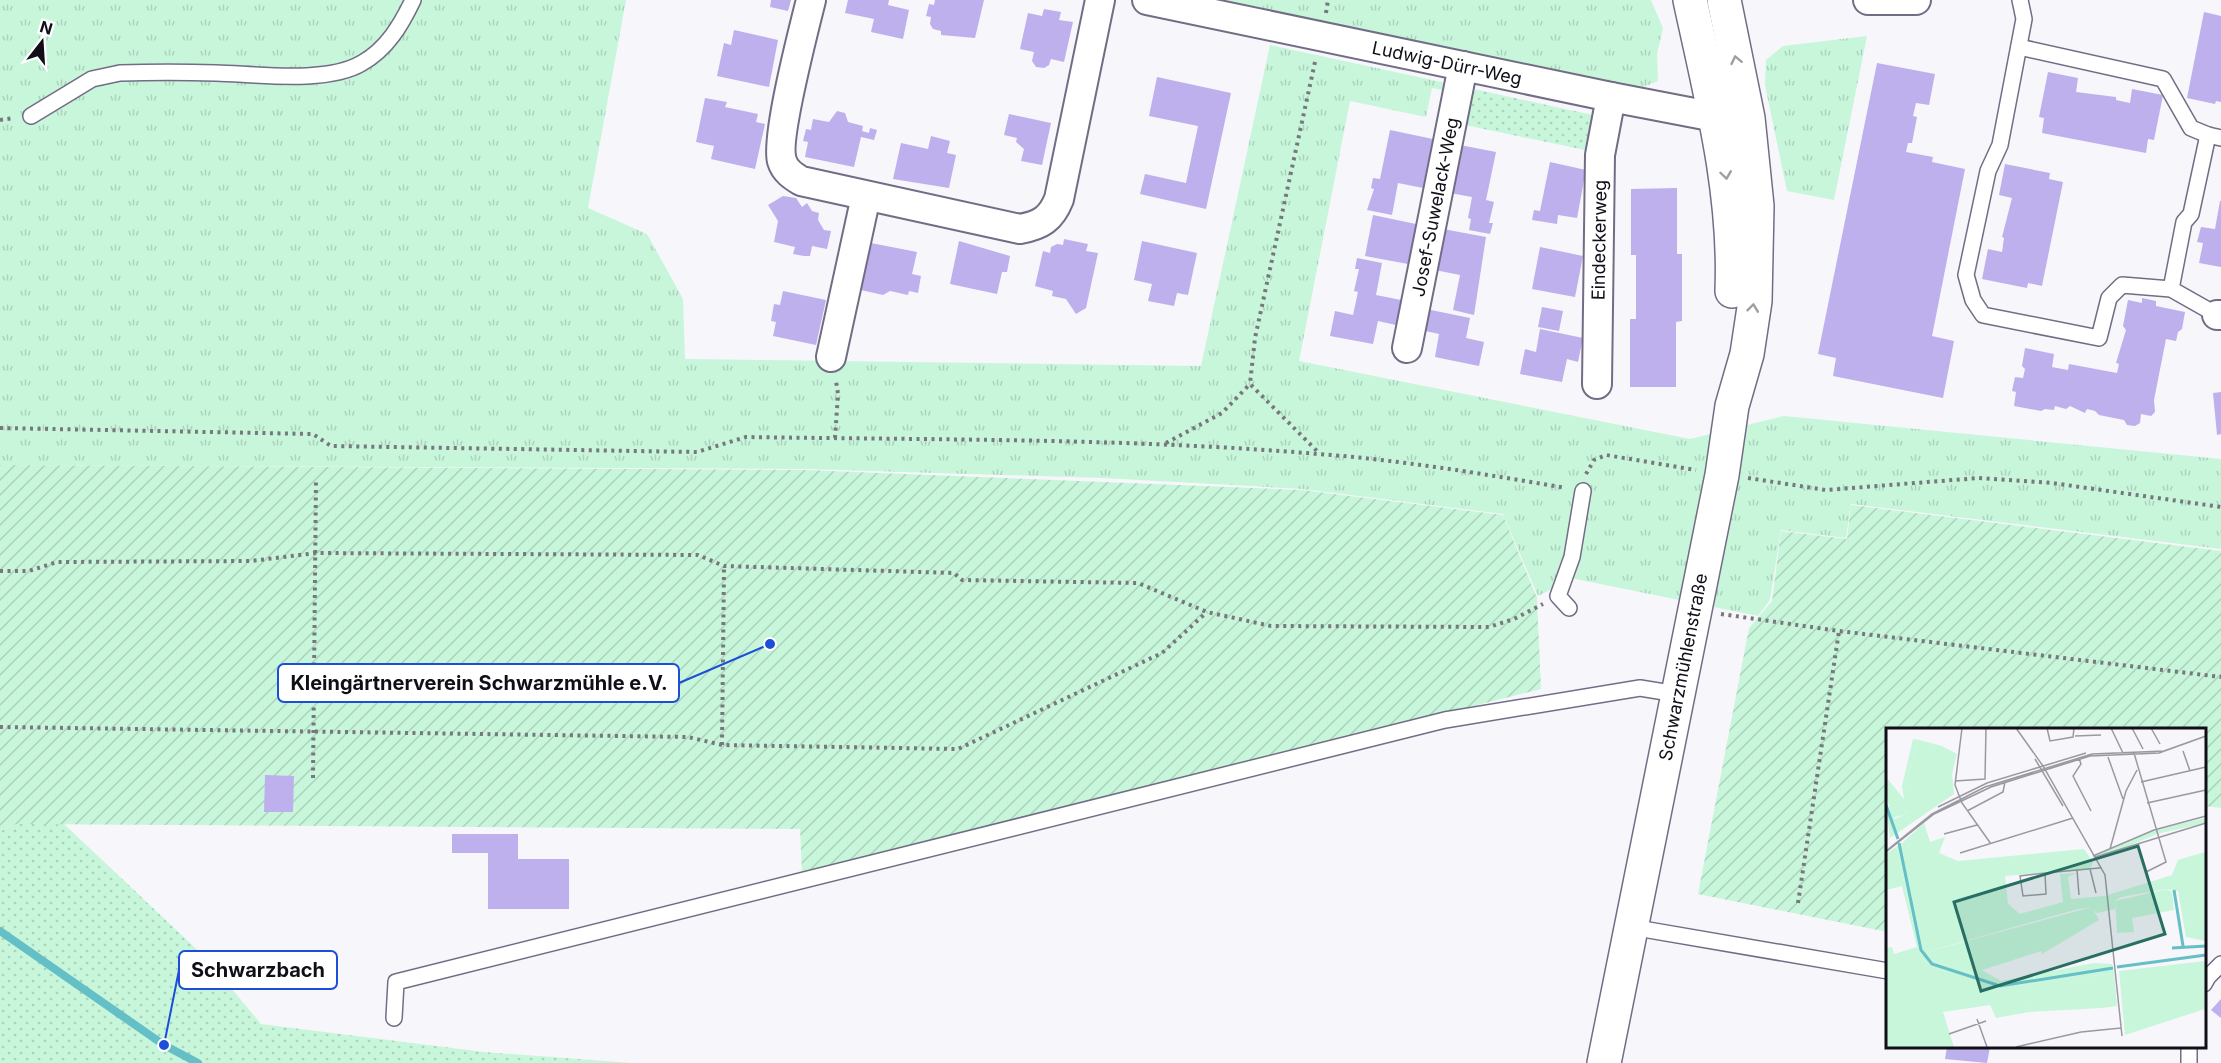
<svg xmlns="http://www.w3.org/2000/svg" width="2221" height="1063" viewBox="0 0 2221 1063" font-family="Inter,sans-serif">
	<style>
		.grass { fill: url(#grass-dots) }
		.park { fill: url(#park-tufts) }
		.garden { fill: url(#garden-furrows) }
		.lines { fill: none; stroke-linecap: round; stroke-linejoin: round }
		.stream { stroke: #65bfc7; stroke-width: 8 }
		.building { fill: #beb0ed }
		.lane-casing { stroke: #726d85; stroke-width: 18 }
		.street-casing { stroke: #726d85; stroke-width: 32 }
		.secondary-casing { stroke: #726d85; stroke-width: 36 }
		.path { stroke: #78777e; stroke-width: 4; stroke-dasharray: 3 4.5; stroke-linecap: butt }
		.lane { stroke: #fff; stroke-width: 15 }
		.street { stroke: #fff; stroke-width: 28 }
		.secondary { stroke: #fff; stroke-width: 33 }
		.oneway { stroke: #9f9fa2 }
		.labels { text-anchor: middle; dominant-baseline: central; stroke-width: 5; stroke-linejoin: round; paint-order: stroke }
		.street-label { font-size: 18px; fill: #100e17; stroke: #fff }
		.inset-river { fill: none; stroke: #65bfc7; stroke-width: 3 }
		.inset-road { fill: none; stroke: #9b99a0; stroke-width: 1.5 }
		.view { fill: #286e62; fill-opacity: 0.15; stroke: #286e62; stroke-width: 3 }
		.inset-edge { fill: none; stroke: #100e17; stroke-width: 3 }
		.leader { fill: none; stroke: #1d4ed8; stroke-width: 2 }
		.callout-dot { fill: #1d4ed8; stroke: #fff; stroke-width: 2 }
		.callout { fill: #fff; stroke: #1d4ed8; stroke-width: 2 }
		.callout-label { font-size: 20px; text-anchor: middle; font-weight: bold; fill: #100e17 }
	</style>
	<defs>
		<pattern id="grass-dots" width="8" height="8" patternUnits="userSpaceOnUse" patternTransform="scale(1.5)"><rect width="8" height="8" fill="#c8f6db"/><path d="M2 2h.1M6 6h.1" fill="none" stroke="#abd2bb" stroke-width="1.8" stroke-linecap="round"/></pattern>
		<pattern id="park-tufts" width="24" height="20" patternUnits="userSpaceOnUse" patternTransform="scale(1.5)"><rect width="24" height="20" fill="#c8f6db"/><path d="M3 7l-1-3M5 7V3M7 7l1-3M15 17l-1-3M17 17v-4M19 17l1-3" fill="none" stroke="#abd2bb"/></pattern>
		<pattern id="garden-furrows" width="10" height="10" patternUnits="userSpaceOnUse" patternTransform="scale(1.5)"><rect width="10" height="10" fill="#c8f6db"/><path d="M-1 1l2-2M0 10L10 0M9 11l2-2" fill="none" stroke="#abd2bb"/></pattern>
	</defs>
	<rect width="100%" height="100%" fill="#f7f6fb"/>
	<!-- grass -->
	<g class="grass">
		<path d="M1469,88L1593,115L1590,151L1460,124Z"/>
		<path d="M15,824H64L208,960L261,1024L484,1052L633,1063H0V831Z"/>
	</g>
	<!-- park -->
	<g class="park">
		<path d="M0,0H626L588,208L647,234L683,299L685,359L1201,366L1270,45L1446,83V91L1432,88L1426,117L1350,101L1299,361L1690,439L1784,416L2221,459V549L1851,504L1846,538L1781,530L1770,600L1758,616L1561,576L1560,585L1538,596L1503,514L1302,489L1103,478L805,469L0,465Z"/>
		<path d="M1191,0H1651L1663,28L1657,54L1658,81L1636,90Z"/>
		<path d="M1867,36L1834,200L1787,191L1765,85L1766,60L1783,46Z"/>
	</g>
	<!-- garden -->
	<g class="garden">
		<path d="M0,465L805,470L1302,490L1503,515L1537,598L1541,689L802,874L800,829L16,824L0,831Z"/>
		<path d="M1851,505L2221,551V808L2205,806L2204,730H1888V932L1698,894L1749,628L1772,601L1781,531L1847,539Z"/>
	</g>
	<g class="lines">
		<!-- stream -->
		<path class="stream" d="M0,931L164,1045L198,1063"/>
	</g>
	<!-- building -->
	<g class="building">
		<path d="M771,0H791L788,11L770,7Z"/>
		<path d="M848,0H889L888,5L909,10L903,39L871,32L874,19L845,13Z"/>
		<path d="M935,0H984L975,38L941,35V31L933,29L930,24L931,17L926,16L929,4L934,5Z"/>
		<path d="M1044,9L1061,12L1059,20L1073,22L1064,62L1051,59L1049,65L1044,68L1036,67L1032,61L1034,52L1020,49L1028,13L1042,16Z"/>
		<path d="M2204,12L2221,16V102L2216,101L2215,104L2187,98Z"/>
		<path d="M734,30L778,40L769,87L717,76L724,43L731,45Z"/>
		<path d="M1877,63L1935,74L1929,105L1916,103L1913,116L1917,117L1912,143H1908L1906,152L1933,157L1932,162L1965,169L1932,336L1954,341L1943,398L1833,376L1836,358L1818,354Z"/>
		<path d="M2048,72L2078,78L2076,92L2116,97V100L2130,103L2132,89L2163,95L2154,140L2148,139L2146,153L2042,133L2044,118L2039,117Z"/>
		<path d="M1157,77L1231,93L1206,209L1140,194L1145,174L1186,183L1198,126L1149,116Z"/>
		<path d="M705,98L727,102L725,107L758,114L756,122L765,124L755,169L711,159L714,146L696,142Z"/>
		<path d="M837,111L845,113L848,122L863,126L862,131L869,133L870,128L877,130L874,140L861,137L854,167L805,157L808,142L803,141L806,129L811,130L813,119L829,122Z"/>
		<path d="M1009,114L1051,123L1042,165L1021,161L1024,149L1016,142L1017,138L1004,135Z"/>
		<path d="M1390,130L1433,139L1423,188L1398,183L1392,215L1367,210L1374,189L1371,188L1373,178L1380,179Z"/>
		<path d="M931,136L950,141L947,153L956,155L949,188L893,179L901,143L928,149Z"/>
		<path d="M1460,145L1496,152L1486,200L1494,202L1489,223H1493L1490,234L1469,230L1471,219L1468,218L1472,197L1450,193Z"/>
		<path d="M1550,162L1586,170L1577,218L1558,215L1557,224L1532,220L1534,210L1540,211Z"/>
		<path d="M2005,164L2050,173L2049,179L2063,182L2042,286L2028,283L2027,288L1982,279L1988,249L2002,252L2004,238L2002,237L2012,198L1999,195Z"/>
		<path d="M1677,188V254H1682V321L1676,322V387H1630V319H1636V255H1631V189Z"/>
		<path d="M783,196L796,198L802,207L807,203L812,211L819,213L818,220L824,230L831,231L827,249L812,246L810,256H804L793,254L795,247L774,242L778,221L768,205Z"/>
		<path d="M2220,201H2221V267L2199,263L2203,243L2197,242L2201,227L2215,229Z"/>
		<path d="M1373,215L1416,224L1408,264L1365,256Z"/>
		<path d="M1443,229L1486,237L1474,315L1453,310L1460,275L1435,270Z"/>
		<path d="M1064,239L1088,244L1086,251L1098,253L1086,308L1076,314L1066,299L1052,296L1053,291L1035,286L1043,251L1050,253L1051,247L1057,244L1063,245Z"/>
		<path d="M959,241L1010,256L1007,272H1002L997,294L950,284Z"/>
		<path d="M1142,241L1197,253L1188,295L1177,293L1174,306L1148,301L1152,284L1134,280Z"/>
		<path d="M871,243L917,252L912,274L921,276L918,293L909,291L908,295L890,291L883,295L861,290Z"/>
		<path d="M1540,247L1583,256L1575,297L1532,289Z"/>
		<path d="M1357,258L1382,263L1376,295L1401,300L1396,325L1378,321L1373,344L1330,336L1335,311L1353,315L1358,292L1354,291L1359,269H1355Z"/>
		<path d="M783,291L826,300L816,345L773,336L776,322L771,321L774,304L780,305Z"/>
		<path d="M2142,298L2156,301V306L2185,312L2182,329L2178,332L2176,341L2166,339L2154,400L2155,412L2151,416L2141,414L2140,423L2135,426L2127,425L2124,420L2099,415L2095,411L2087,409L2085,413L2070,406L2066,409L2055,406L2054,410L2045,409L2041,411L2014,406L2016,392L2012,391L2015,377L2023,378L2025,369L2022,366L2025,348L2054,354L2052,367L2068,370L2069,364L2117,373L2119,364L2116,363L2126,330L2123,326L2128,300L2142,303Z"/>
		<path d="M1542,307L1563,311L1559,331L1538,327Z"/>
		<path d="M1426,309L1470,318L1466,338L1484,342L1479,366L1435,357L1439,334L1421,330Z"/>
		<path d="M1540,329L1583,338L1578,362L1567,359L1562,382L1520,374L1525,349L1536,352Z"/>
		<path d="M2221,392V434L2217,435L2213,393Z"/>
		<path d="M265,775L294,776L293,812H264Z"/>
		<path d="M452,834H518V859H569V909H488V853H452Z"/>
		<path d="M2221,999V1018L2211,1010Z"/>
		<path d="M1947,1047H1990L1987,1063L1945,1059Z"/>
	</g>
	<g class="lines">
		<defs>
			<g id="lane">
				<path d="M2020,0L2024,19L2000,145L1988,171L1966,275L1973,300L1983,315L2099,338L2109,298L2122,285L2171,289L2217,315"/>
				<path d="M2019,47L2163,79L2191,128L2208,135"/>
				<path d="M31,116L92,79L120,73C152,72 184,72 216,73C256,74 327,84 362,63C387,49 401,25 413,0"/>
				<path d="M2171,289L2184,222L2191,214L2208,135L2221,138"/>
				<path d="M1569,608L1558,596L1572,557L1583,491"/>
				<path d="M1631,927L1888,971"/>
				<path d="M2204,984L2208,977L2221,964"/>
				<path d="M394,1018L396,982L1445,720L1640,688L1677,694"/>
				<path d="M2189,1046V1063"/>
			</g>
			<g id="street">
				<path d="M811,0C804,28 775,140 782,161C785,171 793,176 801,181L1020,229C1041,225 1051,219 1059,199L1100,0"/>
				<path d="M1147,0L1611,97L1715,117L1737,118"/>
				<path d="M1868,0H1916"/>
				<path d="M2217,315H2221"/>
				<path d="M1407,348L1463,66"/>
				<path d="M831,357L866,196"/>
				<path d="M1597,384L1600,155L1611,97"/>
			</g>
			<g id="secondary">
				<path d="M1690,0C1711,97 1736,192 1732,291"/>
				<path d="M1604,1063L1722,475L1732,406L1747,354L1755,301L1757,206L1748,118L1724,0"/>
			</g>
		</defs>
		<!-- lane casing -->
		<use href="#lane" class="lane-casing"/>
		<!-- street casing -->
		<use href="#street" class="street-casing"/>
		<!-- secondary casing -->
		<use href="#secondary" class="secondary-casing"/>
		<!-- path -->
		<g class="path">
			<path d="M1326,13L1328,0"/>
			<path d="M1315,62L1255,338L1250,384L1319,453"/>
			<path d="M0,120L14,118"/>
			<path d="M0,428L313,434L331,446L697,452L746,437C937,440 1128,438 1318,454C1401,460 1484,474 1566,488"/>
			<path d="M835,438L838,394L836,381"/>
			<path d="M1166,443L1222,413L1250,384"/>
			<path d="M1586,474L1594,460L1606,455L1696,470"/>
			<path d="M1748,478L1826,490L1979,478L2052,483L2221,507"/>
			<path d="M0,571H29L57,562L251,561L316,553L698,555L724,566L954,573L962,580L1138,583L1207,612L1271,626L1489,627L1514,619L1543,604"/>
			<path d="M1721,614L1839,631L2221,677"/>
			<path d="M0,727L688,737L722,745L958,749L1162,653L1207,612"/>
			<path d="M722,745L724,566"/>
			<path d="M313,778L316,478"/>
			<path d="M1798,903L1839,631"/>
		</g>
		<!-- lane -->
		<use href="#lane" class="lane"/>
		<!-- street -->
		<use href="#street" class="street"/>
		<!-- secondary -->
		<use href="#secondary" class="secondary"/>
	</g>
	<!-- one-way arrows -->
	<defs><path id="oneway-chevron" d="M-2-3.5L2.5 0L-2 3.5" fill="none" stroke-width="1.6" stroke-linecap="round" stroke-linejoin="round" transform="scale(1.5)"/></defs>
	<g class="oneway">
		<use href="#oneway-chevron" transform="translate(1736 60) rotate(-102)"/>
		<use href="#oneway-chevron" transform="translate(1726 175) rotate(82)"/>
		<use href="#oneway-chevron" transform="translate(1753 308) rotate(-83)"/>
	</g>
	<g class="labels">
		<!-- street labels -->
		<g class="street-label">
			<text transform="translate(1447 63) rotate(12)">Ludwig-Dürr-Weg</text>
			<text transform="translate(1435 207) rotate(-79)">Josef-Suwelack-Weg</text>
			<text transform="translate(1599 240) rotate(-89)">Eindeckerweg</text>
			<text transform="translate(1683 667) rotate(-79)">Schwarzmühlenstraße</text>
		</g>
	</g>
	<!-- overview -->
	<g transform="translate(1886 728)">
		<rect width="320" height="320" fill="#f7f6fb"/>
		<path d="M0,62L10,69L22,86L5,90ZM16,115L45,232L87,245L94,241L115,253L208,235L226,236L228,245L135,258L143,284L110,290L104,277L57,284L60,245L41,236L35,227L10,119Z" fill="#c8f6db"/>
		<path d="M27,11L33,12L18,58L66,30L56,18L71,26L66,46L68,66L4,110L0,77L9,91L22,85L0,62V49L18,71L16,58ZM319,233V281L239,307L233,243Z" fill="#c8f6db"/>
		<path d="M319,90V95L271,106L228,124L212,126L268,102ZM38,95L44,114L59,109L53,125L72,133L198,121L207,134L204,141L119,148L122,176L134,186L177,174L174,146L190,145L182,149L185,171L219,168L286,147L292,132L319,124V213L300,209L292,163L280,161L235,169L229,173V181L211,185L205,179L188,182L40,224L29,186L16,115ZM10,119L35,227L41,236L60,245V279L57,284L68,319H0V220L6,219L8,226L31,219L16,158L0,162V126Z" fill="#c8f6db"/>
		<path d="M319,130V153L295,156L291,152L292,138ZM281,161L286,164L288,182L246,190L248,204L231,205L229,173ZM206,179L213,192L156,226L155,223L87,245L45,232L40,224ZM228,245L231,278L216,280L143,284L134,258Z" fill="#c8f6db"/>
		<path d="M33,12L56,18L67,30L51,72L37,74L21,69L18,58Z" fill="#c8f6db"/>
		<path class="inset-river" d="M0,77L12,111M13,115L35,222L46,236L114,258L227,240M288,162L297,218M286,220L320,218M231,239L320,227"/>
		<path class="inset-road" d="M76,0L69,57L76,75L105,116M130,0L157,38L219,147L236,308M161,0L164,13L187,9L188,0M225,0L237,25M246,0L257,21M265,0L274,16M189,8L215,7M297,23L304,43M248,25L280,134L260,144M222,29L237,71M193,30L195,36L187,48L205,83M149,31L177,78M69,53L99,51L100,0M255,54L320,39M261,75L320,62M52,79L101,55L200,25M81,83L117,64L119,54M58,106L91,97M224,121L240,63L251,42M0,123L46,86L99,59L206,26L278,23L320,8M0,124L48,86L105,59L204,28L273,25L320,8M74,125L187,90M207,128L268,102L320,88M209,129L320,95M204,141L210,165M191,142L193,167M159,145L160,166L137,168L134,148L159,145L213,140H216M91,291L101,319M63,306L100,293M130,319L195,304L235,300"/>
		<path class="view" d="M252,118L279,206L95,263L68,174Z"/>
		<rect width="320" height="320" class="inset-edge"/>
	</g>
	<!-- callouts -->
	<path class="leader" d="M770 644L679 683M164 1045L179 970"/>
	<g class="callout-dot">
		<circle cx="770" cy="644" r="6"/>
		<circle cx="164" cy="1045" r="6"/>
	</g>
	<g class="callout">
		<rect x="278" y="664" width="401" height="38" rx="6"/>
		<rect x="179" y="951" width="158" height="38" rx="6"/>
	</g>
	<g class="callout-label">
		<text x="479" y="690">Kleingärtnerverein Schwarzmühle e.V.</text>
		<text x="258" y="977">Schwarzbach</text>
	</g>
	<!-- north arrow -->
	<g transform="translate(42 42) rotate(17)" stroke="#ffffff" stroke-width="4.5" paint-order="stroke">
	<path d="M0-4.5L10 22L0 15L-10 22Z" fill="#100e17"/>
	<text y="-9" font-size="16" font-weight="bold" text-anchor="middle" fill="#100e17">N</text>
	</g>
</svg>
